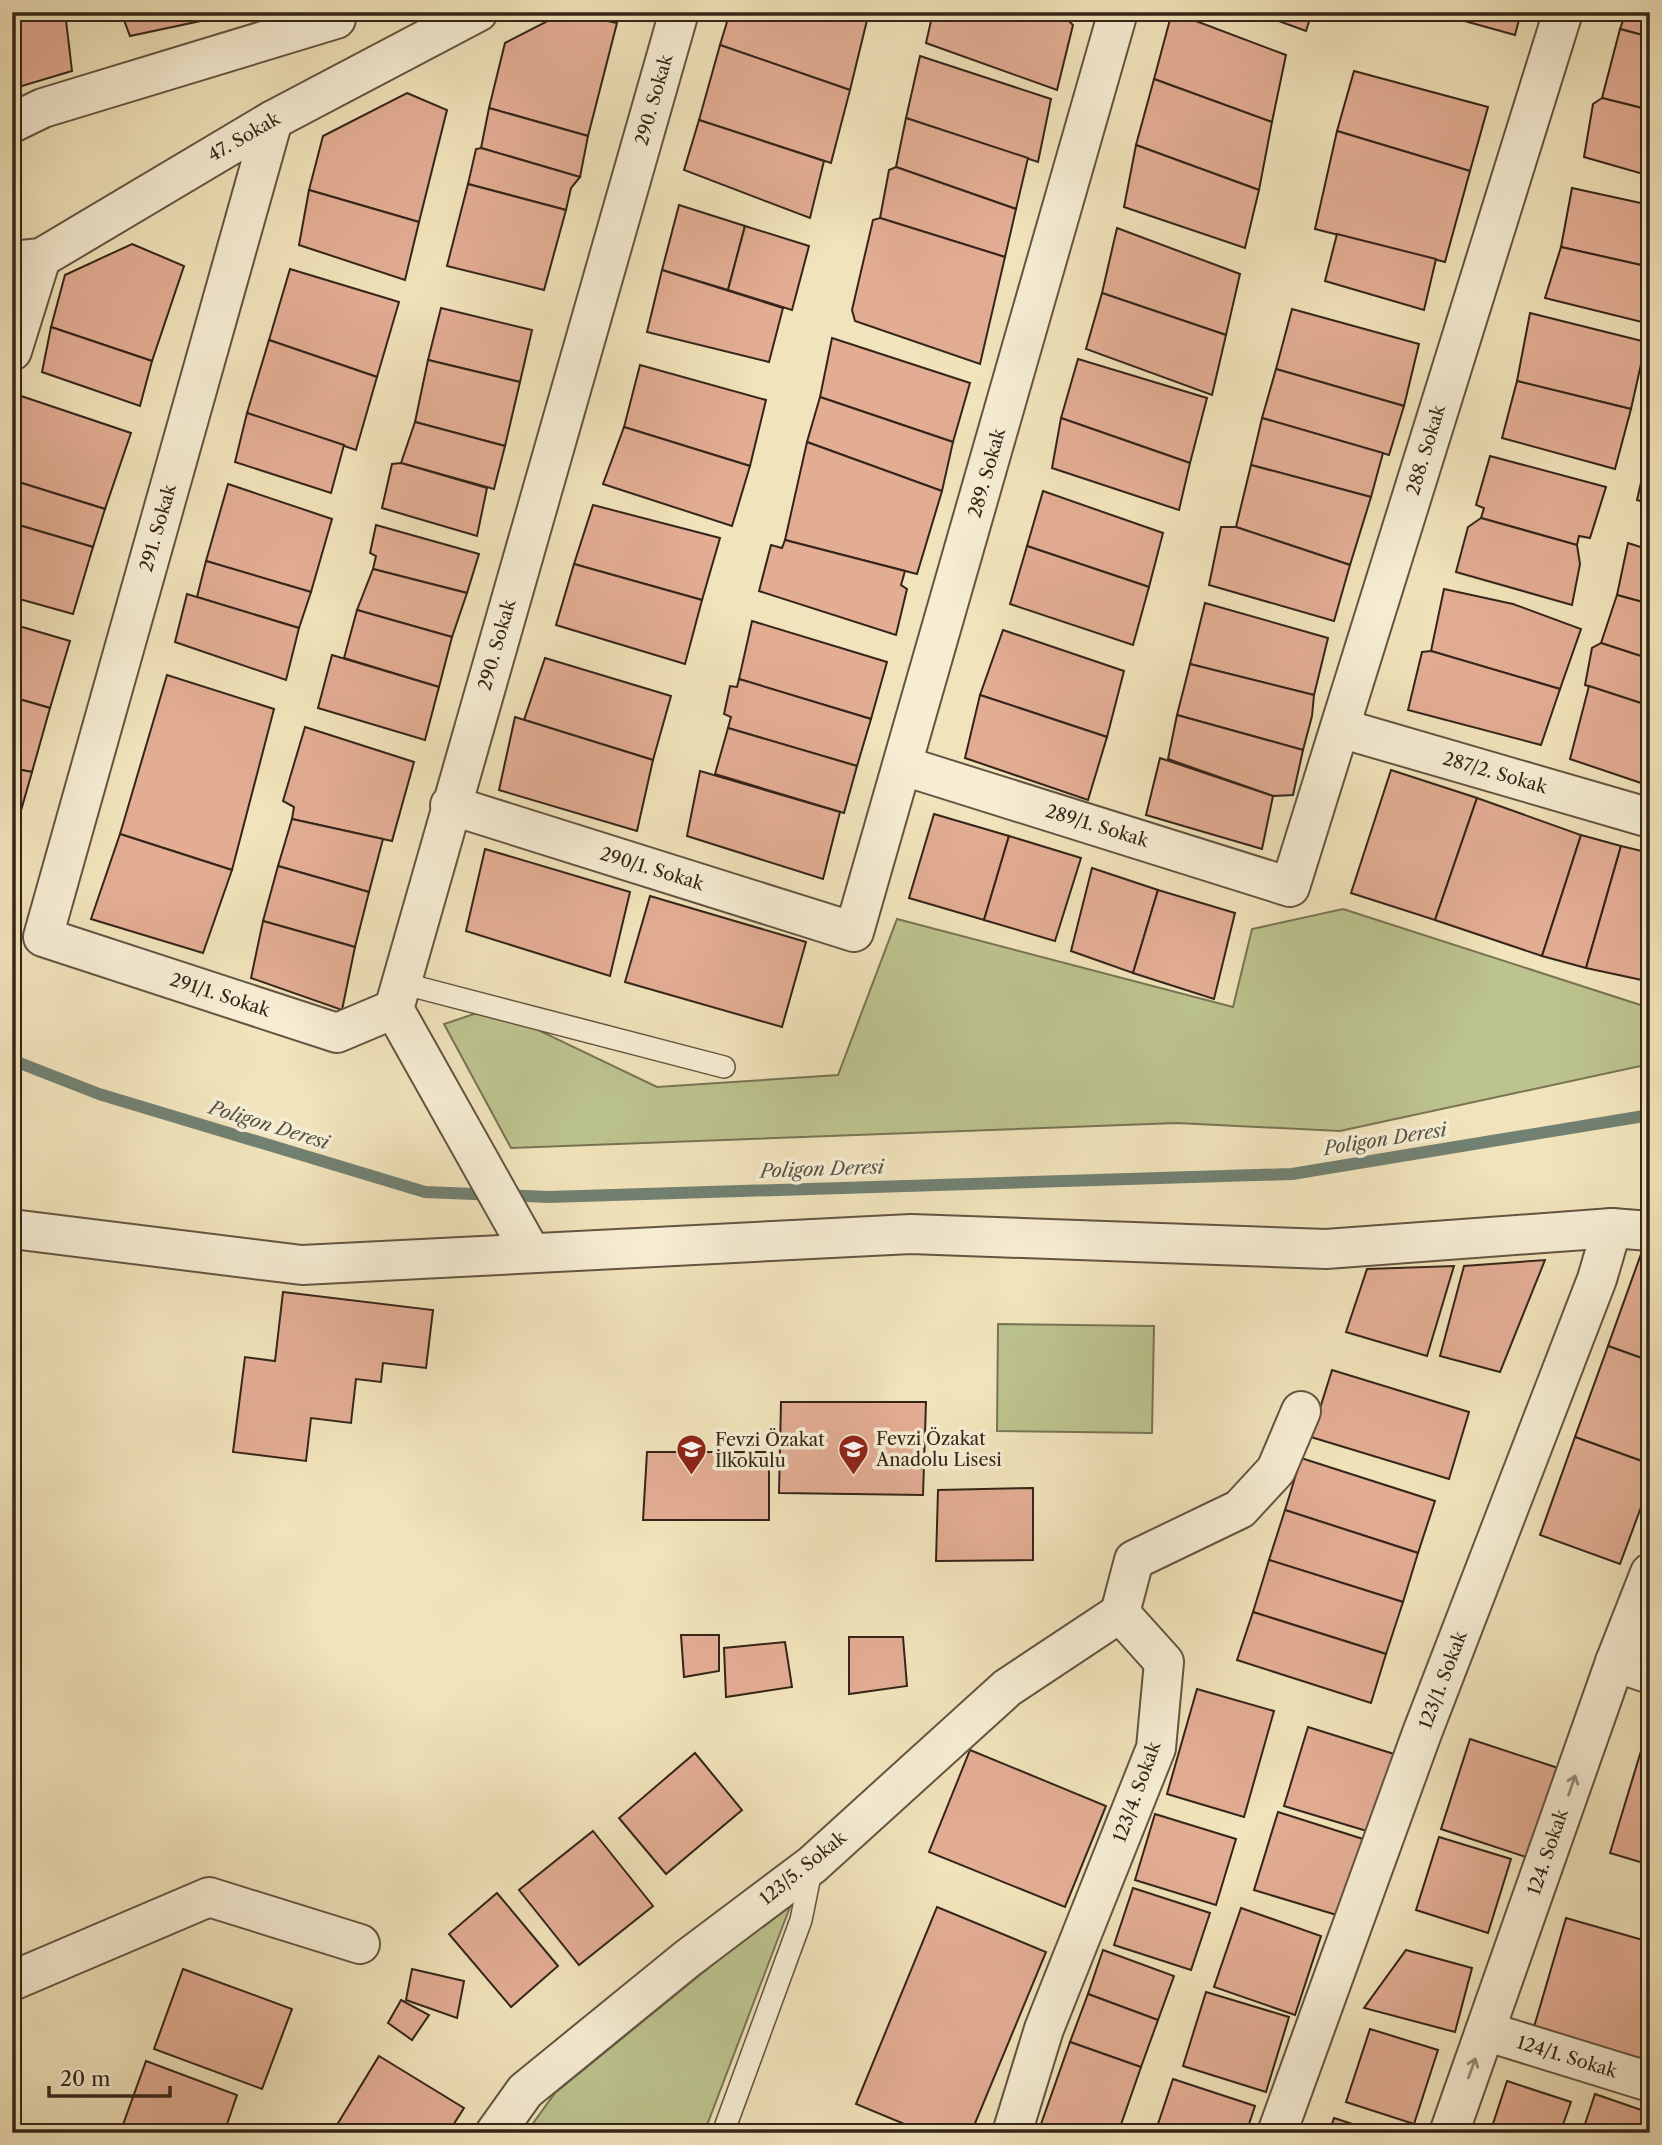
<svg xmlns="http://www.w3.org/2000/svg" width="1662" height="2145" viewBox="0 0 1662 2145" font-family="'Libre Caslon Text',serif">
	<style>
		.green { fill: #bcc38e; stroke: #787454; stroke-width: 2 }
		.lines { fill: none; stroke-linecap: round; stroke-linejoin: round }
		.stream { stroke: #728172; stroke-width: 12 }
		.building { fill: #e3ad94; stroke: #352519; stroke-width: 2 }
		.lane-casing { stroke: #645442; stroke-width: 24 }
		.street-casing { stroke: #645442; stroke-width: 42 }
		.lane { stroke: #f6edd3; stroke-width: 21 }
		.street { stroke: #f6edd3; stroke-width: 38 }
		.oneway { stroke: #968976 }
		.labels { text-anchor: middle; dominant-baseline: central; stroke-width: 7; stroke-linejoin: round; paint-order: stroke }
		.street-label { font-size: 18px; fill: #352519; stroke: #f6edd3 }
		.poi-label { font-size: 18px; fill: #352519; stroke: #f6edd3; text-anchor: start }
		.water-label { font-size: 19px; font-style: italic; fill: #545346; stroke: #f6edd3 }
	</style>
	<rect width="100%" height="100%" fill="#f1e3bb"/>
	<filter id="stains"><feTurbulence type="fractalNoise" baseFrequency=".00286" numOctaves="4"/><feColorMatrix values="0 0 0 0 .2 0 0 0 0 .09 0 0 0 0 .02 0 0 0 .5 -.17"/></filter>
	<radialGradient id="worn" r=".72"><stop offset=".6" stop-color="#630" stop-opacity="0"/><stop offset="1" stop-color="#630" stop-opacity=".3"/></radialGradient>
	<!-- green -->
	<g class="green">
		<path d="M1343,909L1650,1008V1064L1340,1131L1177,1123L511,1148L444,1024L492,1008L657,1087L838,1075L897,919L1233,1007L1252,929Z"/>
		<path d="M998,1324L1154,1326L1152,1433L997,1431Z"/>
		<path d="M793,1899L704,2133H526L555,2093Z"/>
	</g>
	<g class="lines">
		<!-- stream -->
		<path class="stream" d="M12,1060L99,1094L425,1192L549,1197L1292,1174L1650,1115"/>
	</g>
	<!-- building -->
	<g class="building">
		<path d="M12,12H65L72,71L12,89Z"/>
		<path d="M121,12H243L130,36Z"/>
		<path d="M565,12L617,23L588,136L489,108L505,43Z"/>
		<path d="M730,12H869L850,90L720,45Z"/>
		<path d="M933,12H1052L1064,16L1073,25L1057,90L926,43Z"/>
		<path d="M1172,12L1286,55L1272,122L1154,79Z"/>
		<path d="M1254,12H1312L1306,31Z"/>
		<path d="M1432,12H1521L1515,35Z"/>
		<path d="M1626,12H1650V37L1620,29Z"/>
		<path d="M1620,29L1650,37V110L1602,98Z"/>
		<path d="M720,45L850,90L831,163L699,120Z"/>
		<path d="M920,56L1051,99L1038,162L906,118Z"/>
		<path d="M1354,71L1488,107L1470,171L1337,131Z"/>
		<path d="M1154,79L1272,122L1259,190L1136,145Z"/>
		<path d="M407,93L447,110L419,222L309,190L323,136Z"/>
		<path d="M1602,98L1650,110V176L1584,157L1593,104Z"/>
		<path d="M489,108L588,136L580,177L481,148Z"/>
		<path d="M906,118L1028,158L1016,209L896,167Z"/>
		<path d="M699,120L824,161L810,218L684,170Z"/>
		<path d="M1337,131L1470,171L1445,262L1315,229Z"/>
		<path d="M1136,145L1259,190L1245,248L1124,207Z"/>
		<path d="M481,148L580,177L571,188L566,210L468,184L476,149Z"/>
		<path d="M896,167L1016,209L1005,257L880,218L889,170Z"/>
		<path d="M468,184L566,210L544,290L447,266Z"/>
		<path d="M1572,188L1650,205V267L1561,247Z"/>
		<path d="M309,190L419,222L405,280L299,245Z"/>
		<path d="M679,205L745,226L728,290L662,270Z"/>
		<path d="M880,218L1005,257L980,364L855,321L852,310L873,220Z"/>
		<path d="M745,226L809,246L792,310L728,290Z"/>
		<path d="M1117,228L1240,274L1226,335L1102,293Z"/>
		<path d="M1337,234L1436,259L1424,310L1325,281Z"/>
		<path d="M132,244L184,266L152,361L51,327L65,275Z"/>
		<path d="M1561,247L1650,267V324L1545,298Z"/>
		<path d="M290,269L399,302L377,377L269,340Z"/>
		<path d="M662,270L783,308L769,362L647,332Z"/>
		<path d="M1102,293L1226,335L1212,395L1086,349Z"/>
		<path d="M441,308L532,330L520,382L428,360Z"/>
		<path d="M1292,309L1419,344L1404,406L1276,369Z"/>
		<path d="M1530,313L1646,342L1631,409L1517,381Z"/>
		<path d="M51,327L152,361L140,406L42,372Z"/>
		<path d="M832,338L970,383L953,442L820,397Z"/>
		<path d="M269,340L377,377L356,450L247,413Z"/>
		<path d="M1078,359L1207,398L1190,463L1061,418Z"/>
		<path d="M428,360L520,382L505,446L415,422Z"/>
		<path d="M640,365L766,400L750,466L624,427Z"/>
		<path d="M1276,369L1404,406L1389,455L1262,418Z"/>
		<path d="M1517,381L1631,409L1615,469L1502,438Z"/>
		<path d="M21,396L131,433L105,509L12,480V425Z"/>
		<path d="M820,397L953,442L942,491L807,442Z"/>
		<path d="M247,413L344,445L331,493L235,462Z"/>
		<path d="M1061,418L1190,463L1179,510L1052,468Z"/>
		<path d="M1262,418L1383,453L1371,497L1251,465Z"/>
		<path d="M415,422L505,446L494,489L401,463Z"/>
		<path d="M624,427L750,466L732,526L603,484Z"/>
		<path d="M807,442L942,491L917,574L785,540Z"/>
		<path d="M1490,456L1606,487L1590,538L1579,536L1577,545L1481,518L1484,508L1476,505Z"/>
		<path d="M1647,456H1650V504L1637,500Z"/>
		<path d="M401,463L487,488L477,536L382,508L392,464Z"/>
		<path d="M1251,465L1371,497L1350,565L1236,527Z"/>
		<path d="M12,480L105,509L93,547L12,523Z"/>
		<path d="M228,484L332,519L311,592L206,561Z"/>
		<path d="M1043,491L1163,533L1149,587L1027,546Z"/>
		<path d="M593,505L720,538L702,600L574,564Z"/>
		<path d="M1481,518L1577,545L1580,564L1572,605L1456,572L1468,527Z"/>
		<path d="M12,523L93,547L73,614L12,597Z"/>
		<path d="M376,525L479,554L467,593L373,569L376,556L370,553Z"/>
		<path d="M1221,527H1236L1350,565L1334,621L1209,585Z"/>
		<path d="M785,540L905,571L901,585L907,589L896,635L759,591L771,545L782,548Z"/>
		<path d="M1628,543L1650,550V604L1617,595Z"/>
		<path d="M1027,546L1149,587L1133,645L1010,604Z"/>
		<path d="M206,561L311,592L299,628L197,597Z"/>
		<path d="M574,564L702,600L685,664L556,625Z"/>
		<path d="M373,569L467,593L452,637L357,610Z"/>
		<path d="M1444,589L1513,604L1581,629L1560,689L1431,651Z"/>
		<path d="M187,594L299,628L286,680L175,642Z"/>
		<path d="M1617,595L1650,604V659L1601,643Z"/>
		<path d="M1205,603L1328,638L1314,695L1190,664Z"/>
		<path d="M357,610L452,637L439,687L344,658Z"/>
		<path d="M752,621L887,662L871,719L739,679Z"/>
		<path d="M12,624L70,641L50,708L12,697Z"/>
		<path d="M1003,630L1124,671L1107,737L980,695Z"/>
		<path d="M1601,643L1650,659V706L1585,685L1592,648Z"/>
		<path d="M1431,651L1560,689L1541,745L1408,710L1422,652Z"/>
		<path d="M332,655L439,687L425,740L318,708Z"/>
		<path d="M545,658L671,696L653,760L524,720Z"/>
		<path d="M1190,664L1314,695L1312,716L1303,750L1177,715Z"/>
		<path d="M167,675L274,709L232,870L120,834Z"/>
		<path d="M739,679L871,719L857,766L728,728L731,717L724,714L730,686L737,687Z"/>
		<path d="M1589,686L1650,706V786L1570,759Z"/>
		<path d="M980,695L1107,737L1088,800L965,758Z"/>
		<path d="M12,697L50,708L32,772L12,768Z"/>
		<path d="M1177,715L1303,750L1293,795L1273,796L1168,759Z"/>
		<path d="M515,717L653,760L637,831L499,790Z"/>
		<path d="M305,727L414,762L392,841L292,819L294,807L283,801Z"/>
		<path d="M728,728L857,766L844,813L715,774Z"/>
		<path d="M1160,758L1273,796L1262,849L1146,815Z"/>
		<path d="M12,768L32,772L12,842Z"/>
		<path d="M1391,770L1477,798L1435,920L1351,893Z"/>
		<path d="M700,771L840,812L823,879L687,836Z"/>
		<path d="M1477,798L1581,835L1542,956L1435,920Z"/>
		<path d="M934,814L1009,836L984,920L909,898Z"/>
		<path d="M292,819L383,839L369,892L278,866Z"/>
		<path d="M120,834L232,870L203,953L91,919Z"/>
		<path d="M1581,835L1621,846L1586,968L1542,956Z"/>
		<path d="M1009,836L1081,858L1055,941L984,920Z"/>
		<path d="M1621,846L1650,853V957L1642,980L1586,968Z"/>
		<path d="M485,849L630,892L610,976L466,931Z"/>
		<path d="M278,866L369,892L355,947L263,921Z"/>
		<path d="M1092,868L1158,890L1133,973L1071,951Z"/>
		<path d="M1158,890L1235,913L1214,999L1133,973Z"/>
		<path d="M650,896L806,942L782,1027L625,982Z"/>
		<path d="M263,921L355,947L342,1010L251,978Z"/>
		<path d="M1641,1254L1650,1258V1361L1608,1346Z"/>
		<path d="M1545,1260L1500,1372L1440,1356L1464,1266Z"/>
		<path d="M1454,1266L1427,1356L1346,1332L1367,1269Z"/>
		<path d="M283,1292L433,1310L426,1368L383,1363L381,1382L356,1379L351,1423L311,1418L306,1461L233,1452L245,1357L275,1361Z"/>
		<path d="M1608,1346L1650,1361V1464L1575,1437Z"/>
		<path d="M1332,1370L1469,1412L1449,1479L1311,1437Z"/>
		<path d="M781,1402H926L923,1495L779,1493Z"/>
		<path d="M1575,1437L1650,1464V1483L1620,1564L1540,1535Z"/>
		<path d="M647,1452H769V1520H643Z"/>
		<path d="M1301,1458L1435,1501L1418,1553L1285,1510Z"/>
		<path d="M1033,1488V1560L936,1561L938,1490Z"/>
		<path d="M1285,1510L1418,1553L1403,1602L1269,1560Z"/>
		<path d="M1269,1560L1403,1602L1386,1654L1253,1612Z"/>
		<path d="M1253,1612L1386,1654L1371,1703L1237,1660Z"/>
		<path d="M681,1635H719V1671L684,1677Z"/>
		<path d="M849,1637H903L907,1686L849,1694Z"/>
		<path d="M785,1642L792,1687L726,1697L724,1648Z"/>
		<path d="M1197,1689L1274,1711L1244,1817L1167,1794Z"/>
		<path d="M1308,1727L1394,1754L1370,1832L1284,1806Z"/>
		<path d="M1648,1728L1650,1729V1865L1610,1853Z"/>
		<path d="M1470,1739L1561,1769L1532,1859L1441,1829Z"/>
		<path d="M970,1750L1106,1806L1065,1907L929,1852Z"/>
		<path d="M695,1753L742,1810L666,1874L619,1818Z"/>
		<path d="M1278,1812L1363,1839L1340,1916L1254,1890Z"/>
		<path d="M1155,1814L1236,1839L1216,1905L1135,1880Z"/>
		<path d="M593,1831L653,1906L579,1965L519,1890Z"/>
		<path d="M1439,1837L1511,1859L1488,1933L1416,1910Z"/>
		<path d="M1133,1888L1210,1913L1191,1970L1114,1945Z"/>
		<path d="M497,1893L558,1966L511,2007L449,1934Z"/>
		<path d="M937,1907L1046,1952L971,2133H926L856,2104Z"/>
		<path d="M1241,1908L1321,1936L1295,2015L1214,1987Z"/>
		<path d="M1566,1918L1650,1942V2061L1534,2027Z"/>
		<path d="M1103,1950L1174,1976L1158,2020L1088,1994Z"/>
		<path d="M1406,1950L1472,1968L1455,2032L1364,2008Z"/>
		<path d="M183,1969L292,2009L262,2089L154,2049Z"/>
		<path d="M412,1969L464,1981L457,2018L406,2000Z"/>
		<path d="M1206,1992L1289,2017L1266,2092L1183,2066Z"/>
		<path d="M1088,1994L1158,2020L1141,2067L1070,2042Z"/>
		<path d="M401,2000L429,2015L412,2040L388,2023Z"/>
		<path d="M1370,2029L1438,2050L1414,2124L1346,2102Z"/>
		<path d="M1070,2042L1141,2067L1118,2133H1056L1040,2127Z"/>
		<path d="M379,2056L464,2108L448,2133H332Z"/>
		<path d="M146,2061L237,2095L224,2133H120Z"/>
		<path d="M1173,2079L1255,2106L1246,2133H1155Z"/>
		<path d="M1507,2081L1571,2102L1560,2133H1490Z"/>
		<path d="M1595,2094L1650,2113V2133H1582Z"/>
		<path d="M1334,2118L1380,2133H1329Z"/>
	</g>
	<g class="lines">
		<defs>
			<g id="lane">
				<path d="M401,983L724,1067"/>
				<path d="M723,2133L801,1920L812,1866"/>
			</g>
			<g id="street">
				<path d="M273,120L43,937L337,1033L394,1009"/>
				<path d="M12,123L43,108L336,19"/>
				<path d="M12,261L41,258L273,120L478,12"/>
				<path d="M12,351L41,258"/>
				<path d="M1340,728L1650,818"/>
				<path d="M904,766L1290,887L1563,12"/>
				<path d="M450,805L854,932L1118,12"/>
				<path d="M12,1229L302,1265L911,1234L1326,1249L1612,1228L1650,1231"/>
				<path d="M531,1253L394,1009L679,12"/>
				<path d="M1120,1613L1134,1560L1240,1509L1276,1470L1301,1411"/>
				<path d="M1615,1662L1650,1674"/>
				<path d="M12,1981L209,1897L360,1944"/>
				<path d="M1485,2031L1650,2082"/>
				<path d="M495,2133L525,2091L687,1959L812,1865L1007,1688L1120,1613"/>
				<path d="M1012,2133L1044,2029L1156,1748L1164,1662L1120,1613"/>
				<path d="M1277,2133L1422,1733L1597,1279L1612,1228"/>
				<path d="M1449,2133L1615,1662L1650,1573"/>
			</g>
		</defs>
		<!-- lane casing -->
		<use href="#lane" class="lane-casing"/>
		<!-- street casing -->
		<use href="#street" class="street-casing"/>
		<!-- lane -->
		<use href="#lane" class="lane"/>
		<!-- street -->
		<use href="#street" class="street"/>
	</g>
	<!-- one-way arrows -->
	<defs><path id="oneway-shaft" d="M-6 0H5M1.5-3L5.5 0L1.5 3" fill="none" stroke-width="1.6" stroke-linecap="round" stroke-linejoin="round" transform="scale(1.75)"/></defs>
	<g class="oneway">
		<use href="#oneway-shaft" transform="translate(1572 1785) rotate(-71)"/>
		<use href="#oneway-shaft" transform="translate(1472 2068) rotate(-70)"/>
	</g>
	<!-- icons -->
	<defs>
		<symbol id="school-pin" viewBox="-11 -11 22 30"><path d="M0 17L-7.5 6A9.5 9.5 0 1 1 7.5 6Z" fill="#8f2418" stroke="#f6edd3"/><path d="M0-5L7-2L0 1L-7-2ZM-4 1L0 2.5L4 1V4Q0 6-4 4Z" fill="#fff"/></symbol>
	</defs>
	<g fill-rule="evenodd">
		<use href="#school-pin" x="836" y="1432" width="35" height="47"/>
		<use href="#school-pin" x="674" y="1432" width="35" height="47"/>
	</g>
	<g class="labels">
		<!-- street labels -->
		<g class="street-label">
			<text transform="translate(654 100) rotate(-74)">290. Sokak</text>
			<text transform="translate(244 137) rotate(-30)">47. Sokak</text>
			<text transform="translate(1426 450) rotate(-73)">288. Sokak</text>
			<text transform="translate(987 473) rotate(-74)">289. Sokak</text>
			<text transform="translate(158 528) rotate(-74)">291. Sokak</text>
			<text transform="translate(497 645) rotate(-74)">290. Sokak</text>
			<text transform="translate(1495 773) rotate(16)">287/2. Sokak</text>
			<text transform="translate(1097 826) rotate(17)">289/1. Sokak</text>
			<text transform="translate(652 869) rotate(17)">290/1. Sokak</text>
			<text transform="translate(220 995) rotate(18)">291/1. Sokak</text>
			<text transform="translate(1443 1680) rotate(-69)">123/1. Sokak</text>
			<text transform="translate(1137 1792) rotate(-70)">123/4. Sokak</text>
			<text transform="translate(1548 1852) rotate(-71)">124. Sokak</text>
			<text transform="translate(803 1868) rotate(-39)">123/5. Sokak</text>
			<text transform="translate(1567 2057) rotate(17)">124/1. Sokak</text>
		</g>
		<!-- poi labels -->
		<g class="poi-label">
			<text x="876" y="1439">Fevzi Özakat<tspan x="876" dy="21">Anadolu Lisesi</tspan></text>
			<text x="715" y="1440">Fevzi Özakat<tspan x="715" dy="21">İlkokulu</tspan></text>
		</g>
		<!-- water labels -->
		<g class="water-label">
			<text transform="translate(269 1125) rotate(17)">Poligon Deresi</text>
			<text transform="translate(1385 1139) rotate(-9)">Poligon Deresi</text>
			<text transform="translate(822 1169) rotate(-2)">Poligon Deresi</text>
		</g>
	</g>
	<!-- margin -->
	<rect width="1662" height="2145" fill="none" stroke="#f1e3bb" stroke-width="42"/>
	<rect x="14" y="14" width="1634" height="2117" fill="none" stroke="#352519" stroke-width="3.5"/>
	<rect x="21" y="21" width="1620" height="2103" fill="none" stroke="#352519" stroke-width="2"/>
	<!-- scale -->
	<path d="M49 2086v10h121v-10" fill="none" stroke="#352519" stroke-width="3.5"/>
	<text x="60" y="2086" font-size="21" fill="#352519" stroke="#f6edd3" stroke-width="5" paint-order="stroke">20 m</text>
	<rect width="100%" height="100%" filter="url(#stains)"/>
	<rect width="100%" height="100%" fill="url(#worn)"/>
</svg>
